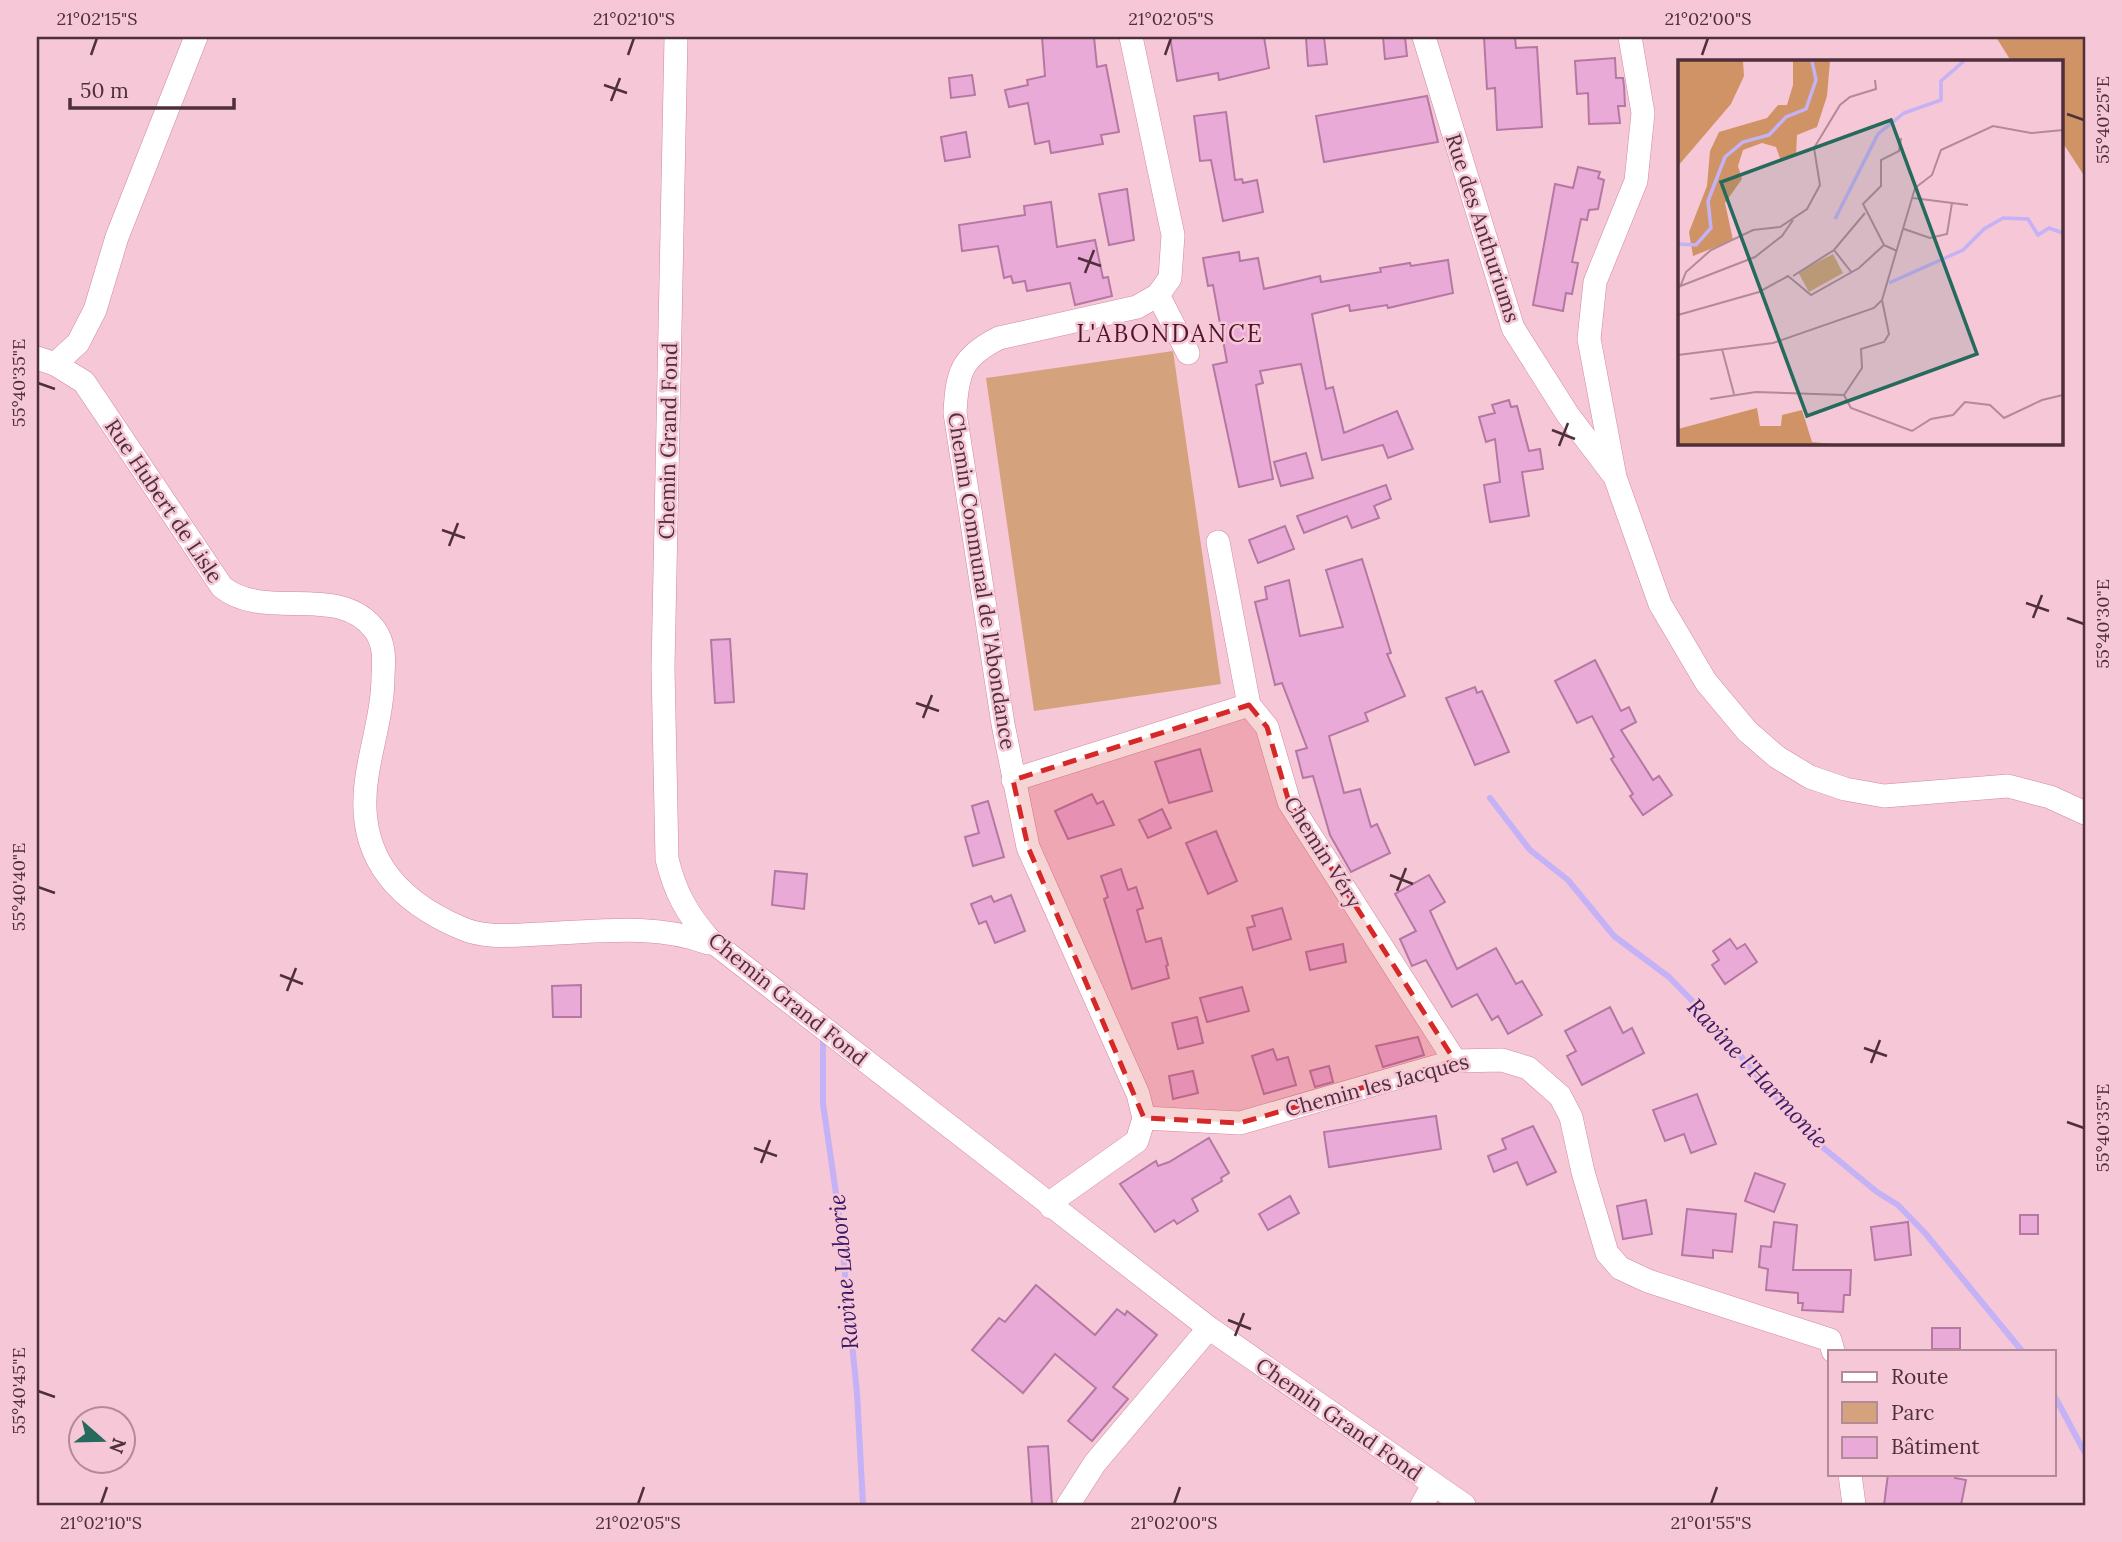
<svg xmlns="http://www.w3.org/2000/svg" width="2122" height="1542" viewBox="0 0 2122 1542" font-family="Lora,serif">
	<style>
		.green { fill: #d4a27d }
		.forest { fill: #d09365 }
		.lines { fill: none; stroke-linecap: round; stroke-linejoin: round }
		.stream { stroke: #c5b1f5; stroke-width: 6 }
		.building { fill: #eaaad7; stroke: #b478a3; stroke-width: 2 }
		.minor-casing { stroke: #d188a0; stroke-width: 24 }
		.minor { stroke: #fff; stroke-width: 23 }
		.marked { fill: #d62828; fill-opacity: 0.2; stroke: #d62828; stroke-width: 5; stroke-dasharray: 14 9; stroke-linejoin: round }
		.ticks { fill: none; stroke: #4e2f3a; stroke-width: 2.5 }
		.labels { text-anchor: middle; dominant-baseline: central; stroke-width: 5; stroke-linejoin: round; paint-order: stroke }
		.street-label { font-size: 21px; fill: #4e2f3a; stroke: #f6c7d6 }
		.water-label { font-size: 23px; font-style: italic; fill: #3a1966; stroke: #f6c7d6 }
		.quarter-label { font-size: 24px; letter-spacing: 2px; fill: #51142e; stroke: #f6c7d6 }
		.inset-river { fill: none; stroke: #c5b1f5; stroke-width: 3.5 }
		.inset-road { fill: none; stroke: #b38a98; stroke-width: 2 }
		.view { fill: #256a5c; fill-opacity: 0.15; stroke: #256a5c; stroke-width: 3.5 }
		.inset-edge { fill: none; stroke: #4e2f3a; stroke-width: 3.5 }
		.neatline { fill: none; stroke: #4e2f3a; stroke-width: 2.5 }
		.ticks-label { font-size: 18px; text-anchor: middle; fill: #4e2f3a }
	</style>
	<rect width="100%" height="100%" fill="#f6c7d6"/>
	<!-- green -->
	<path class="green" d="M1173,351L1221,684L1034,711L986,378Z"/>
	<!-- forest -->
	<path class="forest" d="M1996,37H2085V177L2061,140V61H2011Z"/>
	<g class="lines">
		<!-- stream -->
		<g class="stream">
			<path d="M1490,798L1530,850L1568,880L1614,936L1669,977L1703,1012L1809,1136L1877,1192L1898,1205L1925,1233L2022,1351"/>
			<path d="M823,1038V1104L839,1214L857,1393L863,1505"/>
			<path d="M2054,1395L2085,1453"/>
		</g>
	</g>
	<!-- building -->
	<g class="building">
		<path d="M1042,37H1094L1097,67L1106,65L1119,132L1101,135L1103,144L1051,153L1049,141L1035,144L1028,103L1009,107L1005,90L1028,85L1027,80L1045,76Z"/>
		<path d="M1170,37H1264L1269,68L1219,80L1218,73L1177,81Z"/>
		<path d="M1324,37L1327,64L1308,66L1306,38Z"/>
		<path d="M1383,37H1405L1407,56L1385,59Z"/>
		<path d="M1484,37H1515L1516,48L1537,47L1542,127L1497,130L1495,88L1487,89Z"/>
		<path d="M1615,58L1616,78H1623L1624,86L1625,106H1618L1620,123L1589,124L1588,93L1577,94L1575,61Z"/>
		<path d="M972,75L975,95L951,98L949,78Z"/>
		<path d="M1427,96L1438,142L1324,162L1316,116Z"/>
		<path d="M1226,112L1235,180L1242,179L1243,183L1257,180L1263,212L1223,221L1211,160L1200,161L1194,116Z"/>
		<path d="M966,132L970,157L945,161L941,137Z"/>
		<path d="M1578,167L1600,172L1598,178L1604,180L1598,209L1589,210L1587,220L1581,219L1572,262L1578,263L1572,294L1566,293L1563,311L1533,305L1555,184L1573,188Z"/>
		<path d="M1127,189L1134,240L1109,245L1099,194Z"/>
		<path d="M1051,202L1057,247L1095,240L1103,278L1108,277L1112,296L1075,305L1070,283L1027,291L1025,281L1013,283L1011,276L1004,278L998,246L962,251L959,225L1025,215L1024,206Z"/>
		<path d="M1239,252L1240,261L1258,258L1264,289L1320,276L1321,282L1381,272L1380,268L1410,263L1411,266L1448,260L1453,293L1388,308L1387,305L1350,311L1349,305L1312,314L1326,389L1333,387L1344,433L1397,411L1413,449L1388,458L1383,445L1322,460L1301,364L1260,371L1263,383L1256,385L1273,479L1239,487L1213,365L1227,362L1213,285L1208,286L1203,258Z"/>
		<path d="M1509,400L1511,407L1517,406L1529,451L1540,449L1543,469L1522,472L1529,516L1490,522L1484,485L1500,482L1495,439L1486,442L1479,417L1495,413L1492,405Z"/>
		<path d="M1306,453L1313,478L1281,486L1274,462Z"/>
		<path d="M1386,485L1391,499L1374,506L1379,518L1352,528L1347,516L1304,533L1297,516Z"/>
		<path d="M1285,526L1294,549L1258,563L1249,540Z"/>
		<path d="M1362,559L1391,653L1387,654L1405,696L1365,713L1368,721L1329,736L1344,793L1360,789L1371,827L1377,824L1390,853L1351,872L1330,835L1313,776L1303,778L1296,751L1307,748L1282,683L1275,685L1255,602L1267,599L1265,587L1289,580L1300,636L1343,627L1326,570Z"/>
		<path d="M730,639L734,702L715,703L711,640Z"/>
		<path d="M1595,660L1621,711L1629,707L1636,722L1621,730L1653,780L1659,776L1672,795L1643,815L1630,796L1633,794L1611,759L1614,757L1592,716L1577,723L1555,681Z"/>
		<path d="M1475,687L1477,693L1482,691L1509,752L1475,765L1446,698Z"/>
		<path d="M1200,749L1212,791L1169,803L1155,762Z"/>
		<path d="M1092,794L1097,804L1103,801L1114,825L1068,839L1055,811Z"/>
		<path d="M988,801L1004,857L973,866L965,837L979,833L972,806Z"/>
		<path d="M1162,809L1171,828L1148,838L1139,820Z"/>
		<path d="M1216,831L1237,881L1208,894L1186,843Z"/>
		<path d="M1121,869L1128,890L1136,887L1143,908L1137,910L1146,942L1161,938L1168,965L1166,966L1169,978L1132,989L1104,899L1108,897L1101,876Z"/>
		<path d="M775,871L807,874L804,909L772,905Z"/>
		<path d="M1429,875L1445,902L1430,911L1457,969L1496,948L1516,984L1522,981L1542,1015L1508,1034L1498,1016L1492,1020L1477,994L1452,1007L1426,960L1412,966L1400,939L1416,931L1395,894Z"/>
		<path d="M1011,895L1025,931L995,943L986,921L979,924L971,904L991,896L994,902Z"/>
		<path d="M1282,908L1291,939L1253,950L1247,928L1255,926L1252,916Z"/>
		<path d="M1730,939L1737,949L1745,944L1757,962L1725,984L1712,965L1719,960L1713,951Z"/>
		<path d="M1343,944L1346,962L1310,970L1306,952Z"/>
		<path d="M581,985V1017H553L552,986Z"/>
		<path d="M1242,987L1249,1011L1207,1022L1200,998Z"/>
		<path d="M1610,1007L1623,1033L1632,1028L1644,1053L1582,1085L1567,1056L1576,1051L1565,1031Z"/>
		<path d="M1197,1017L1203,1043L1178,1049L1172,1023Z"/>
		<path d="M1418,1037L1424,1055L1383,1067L1376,1046Z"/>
		<path d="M1273,1049L1277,1060L1288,1057L1296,1085L1264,1094L1252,1056Z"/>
		<path d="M1329,1066L1333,1082L1315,1087L1310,1071Z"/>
		<path d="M1193,1071L1198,1093L1173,1099L1169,1076Z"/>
		<path d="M1697,1094L1716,1144L1691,1153L1684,1134L1665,1141L1653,1110Z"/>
		<path d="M1436,1116L1441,1149L1329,1167L1324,1132Z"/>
		<path d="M1533,1126L1556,1172L1527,1185L1517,1162L1494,1172L1488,1156L1506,1149L1502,1139Z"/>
		<path d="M1209,1138L1229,1173L1221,1178L1222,1181L1192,1199L1198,1211L1177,1224L1174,1220L1155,1232L1120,1184L1156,1161L1158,1166L1169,1162Z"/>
		<path d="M1755,1173L1785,1184L1774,1212L1745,1201Z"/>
		<path d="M1290,1196L1299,1213L1268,1230L1259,1214Z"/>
		<path d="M1646,1200L1652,1234L1623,1239L1617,1206Z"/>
		<path d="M1687,1209L1736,1214L1732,1252L1713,1250V1258L1682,1255Z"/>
		<rect x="2020" y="1215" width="18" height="19"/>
		<path d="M1774,1222L1797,1225L1793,1270H1851L1850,1295H1844L1843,1312L1802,1310L1803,1303H1798V1293L1766,1290L1768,1269L1759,1267L1761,1246L1771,1247Z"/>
		<path d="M1908,1222L1911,1255L1875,1260L1871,1227Z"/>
		<path d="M1036,1285L1095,1335L1117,1309L1125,1315L1127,1311L1157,1335L1113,1387L1128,1399L1092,1441L1068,1421L1096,1388L1055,1354L1023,1393L972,1350L999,1318L1005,1322Z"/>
		<rect x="1932" y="1328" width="28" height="21"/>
		<path d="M1048,1446L1052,1505H1032L1028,1447Z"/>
		<path d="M1888,1474H1956L1955,1478L1966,1480L1961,1505H1884Z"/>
	</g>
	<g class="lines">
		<defs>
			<g id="minor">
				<path d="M676,37L663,668L667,859C675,892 687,914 709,939L1209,1328L1464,1505"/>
				<path d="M1424,37L1513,328L1568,415L1612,473"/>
				<path d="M1630,37L1643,113L1636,181L1595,282L1589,339L1615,477L1660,604L1706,682L1747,731L1777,757L1810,777L1845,789L1884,796L2008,786L2050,797L2085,813"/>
				<path d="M1158,295L1188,353"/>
				<path d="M37,358L55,364L84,382L222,587C265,622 339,582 375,630C385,644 384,660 383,676C383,710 372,743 367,776C355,852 393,899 461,928C486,939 513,935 540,934C596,932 654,923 708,943L709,939"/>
				<path d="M55,364L78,343L95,310L117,237L196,37"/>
				<path d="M1218,542L1249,705L1267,727L1289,802L1455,1061"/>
				<path d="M1013,780L1249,705"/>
				<path d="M1144,1118L1240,1123L1455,1061L1502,1060L1528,1068L1560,1096L1571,1117L1583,1172L1607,1253L1620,1268L1648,1281L1830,1340L1833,1351"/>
				<path d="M1051,1207L1058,1197L1137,1141L1144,1118L1138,1094L1028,847L1003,724L955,413C957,373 961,357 999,338L1137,307L1158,295L1170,278L1173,235L1131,37"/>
				<path d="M1850,1474L1854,1505"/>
				<path d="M1068,1505L1095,1463L1209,1328"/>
				<path d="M1422,1505L1433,1485"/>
			</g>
		</defs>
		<!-- minor casing -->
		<use href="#minor" class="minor-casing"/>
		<!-- minor -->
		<use href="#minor" class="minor"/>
	</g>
	<!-- marked area -->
	<path class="marked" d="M1249,705L1267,727L1289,802L1455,1061L1240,1123L1144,1118L1028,847L1013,780Z"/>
	<!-- ticks -->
	<path class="ticks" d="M91,55L97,38M628,55L634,38M1165,55L1171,38M1702,55L1708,38M604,85L627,93M611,101L620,78M2067,114L2084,120M1078,258L1101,266M1085,273L1094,250M38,383L55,389M1552,430L1575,439M1559,446L1568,423M442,530L465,538M449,546L458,523M2026,603L2049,611M2033,618L2042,595M2067,618L2084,624M916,703L939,711M923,718L932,695M1390,875L1413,884M38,887L55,893M1397,891L1406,868M280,975L303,984M287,991L296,968M1864,1048L1887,1056M1871,1063L1880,1040M2067,1122L2084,1128M754,1148L777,1156M761,1163L770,1140M1228,1320L1251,1329M1235,1336L1244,1313M38,1391L55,1397M101,1504L107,1487M638,1504L644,1487M1174,1504L1180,1487M1711,1504L1717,1487"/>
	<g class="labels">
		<!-- street labels -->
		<g class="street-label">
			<text transform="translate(1483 228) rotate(72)">Rue des Anthuriums</text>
			<text transform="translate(668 441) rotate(-89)">Chemin Grand Fond</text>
			<text transform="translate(164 501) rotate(56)">Rue Hubert de Lisle</text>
			<text transform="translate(982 581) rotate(81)">Chemin Communal de l'Abondance</text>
			<text transform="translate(1323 852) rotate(58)">Chemin Véry</text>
			<text transform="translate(788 999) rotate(39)">Chemin Grand Fond</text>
			<text transform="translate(1377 1085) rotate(-15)">Chemin les Jacques</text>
			<text transform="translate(1339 1419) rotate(35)">Chemin Grand Fond</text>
		</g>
		<!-- water labels -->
		<g class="water-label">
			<text transform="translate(1758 1073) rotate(47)">Ravine l'Harmonie</text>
			<text transform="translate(843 1272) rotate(-95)">Ravine Laborie</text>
		</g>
		<!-- quarter labels -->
		<g class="quarter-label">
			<text x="1170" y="333">L'ABONDANCE</text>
		</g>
	</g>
	<!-- overview -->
	<g transform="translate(1678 60)">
		<rect width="385" height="385" fill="#f6c7d6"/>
		<path d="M155,194L165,213L131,232L120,212Z" fill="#d4a27d"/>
		<path d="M0,1H65L66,16L53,44L0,106ZM115,1H152L149,36L139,67L119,75L118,95L103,101L98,87L84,83L65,90L60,106L64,119L47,143L55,180L15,196L11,172L29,126L32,91L41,72L89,58L100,45H109L115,25ZM79,348L82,366H103L104,355L124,350L134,382L155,384H0V369Z" fill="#d09365"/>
		<path class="inset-river" d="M157,159L200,74L226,53L263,40V21L286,1M0,184L18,185L33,168L30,141L47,97L65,82L91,75L108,57L128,49L138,20L134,1M211,223L285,190L306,169L325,158L350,159L360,175L371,168L385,173"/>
		<path class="inset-road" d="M235,138L290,145M226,169L252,178L269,174L274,143M206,185L185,144L203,126V100L221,91L223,78M156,190L174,213M115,216L156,190L187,153M0,227L77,197L104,176L115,160M2,227L8,212L33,190L75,170L102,167L129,149L142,125L136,88L162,45L172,37L198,29L197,20M204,240L211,274L206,282L183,289L184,308L166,335L173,348L234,371L253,359L275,355L287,342L312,345L326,358L364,340L385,335M0,255L81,232L110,216L133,235L181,208L206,185L219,191M44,289L56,334M0,295L95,283L196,248L204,240L237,128L254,115L263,90L315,66L353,73L385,70M32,339L78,332L166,335"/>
		<path class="view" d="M213,60L299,294L129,356L43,122Z"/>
		<rect width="385" height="385" class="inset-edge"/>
	</g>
	<!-- border -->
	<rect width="2122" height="1542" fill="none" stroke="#f6c7d6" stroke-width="77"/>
	<!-- legend -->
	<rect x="1828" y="1350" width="228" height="126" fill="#f6c7d6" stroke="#b38a98" stroke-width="2"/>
	<rect x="1842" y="1372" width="35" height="10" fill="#ffffff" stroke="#b38a98" stroke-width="2"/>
	<text x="1891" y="1384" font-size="21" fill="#4e2f3a">Route</text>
	<rect x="1842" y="1402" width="35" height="21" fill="#d4a27d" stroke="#b38a98" stroke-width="2"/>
	<text x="1891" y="1420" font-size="21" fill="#4e2f3a">Parc</text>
	<rect x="1842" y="1437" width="35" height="21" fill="#eaaad7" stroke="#b38a98" stroke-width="2"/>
	<text x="1891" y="1454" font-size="21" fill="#4e2f3a">Bâtiment</text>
	<!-- north arrow -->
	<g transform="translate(102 1440) rotate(110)"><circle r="33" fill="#f6c7d6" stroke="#b38a98" stroke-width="2"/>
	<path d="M0-5L12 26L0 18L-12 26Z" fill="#256a5c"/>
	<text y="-10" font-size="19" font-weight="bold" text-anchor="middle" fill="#4e2f3a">N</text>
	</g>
	<!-- scale -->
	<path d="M70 98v10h164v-10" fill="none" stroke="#4e2f3a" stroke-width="3.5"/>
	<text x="80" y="98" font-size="21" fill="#4e2f3a" stroke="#f6c7d6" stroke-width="5" paint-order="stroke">50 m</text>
	<rect x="38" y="38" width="2046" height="1466" class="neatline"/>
	<g class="ticks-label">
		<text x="97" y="25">21°02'15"S</text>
		<text x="634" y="25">21°02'10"S</text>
		<text x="1171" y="25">21°02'05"S</text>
		<text x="1708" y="25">21°02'00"S</text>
		<text transform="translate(2103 120) rotate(-90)" y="6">55°40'25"E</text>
		<text transform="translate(19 383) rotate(-90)" y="6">55°40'35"E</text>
		<text transform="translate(2103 624) rotate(-90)" y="6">55°40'30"E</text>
		<text transform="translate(19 887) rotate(-90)" y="6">55°40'40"E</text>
		<text transform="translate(2103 1128) rotate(-90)" y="6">55°40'35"E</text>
		<text transform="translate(19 1391) rotate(-90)" y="6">55°40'45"E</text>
		<text x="101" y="1529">21°02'10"S</text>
		<text x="638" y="1529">21°02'05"S</text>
		<text x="1174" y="1529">21°02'00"S</text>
		<text x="1711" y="1529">21°01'55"S</text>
	</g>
</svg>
